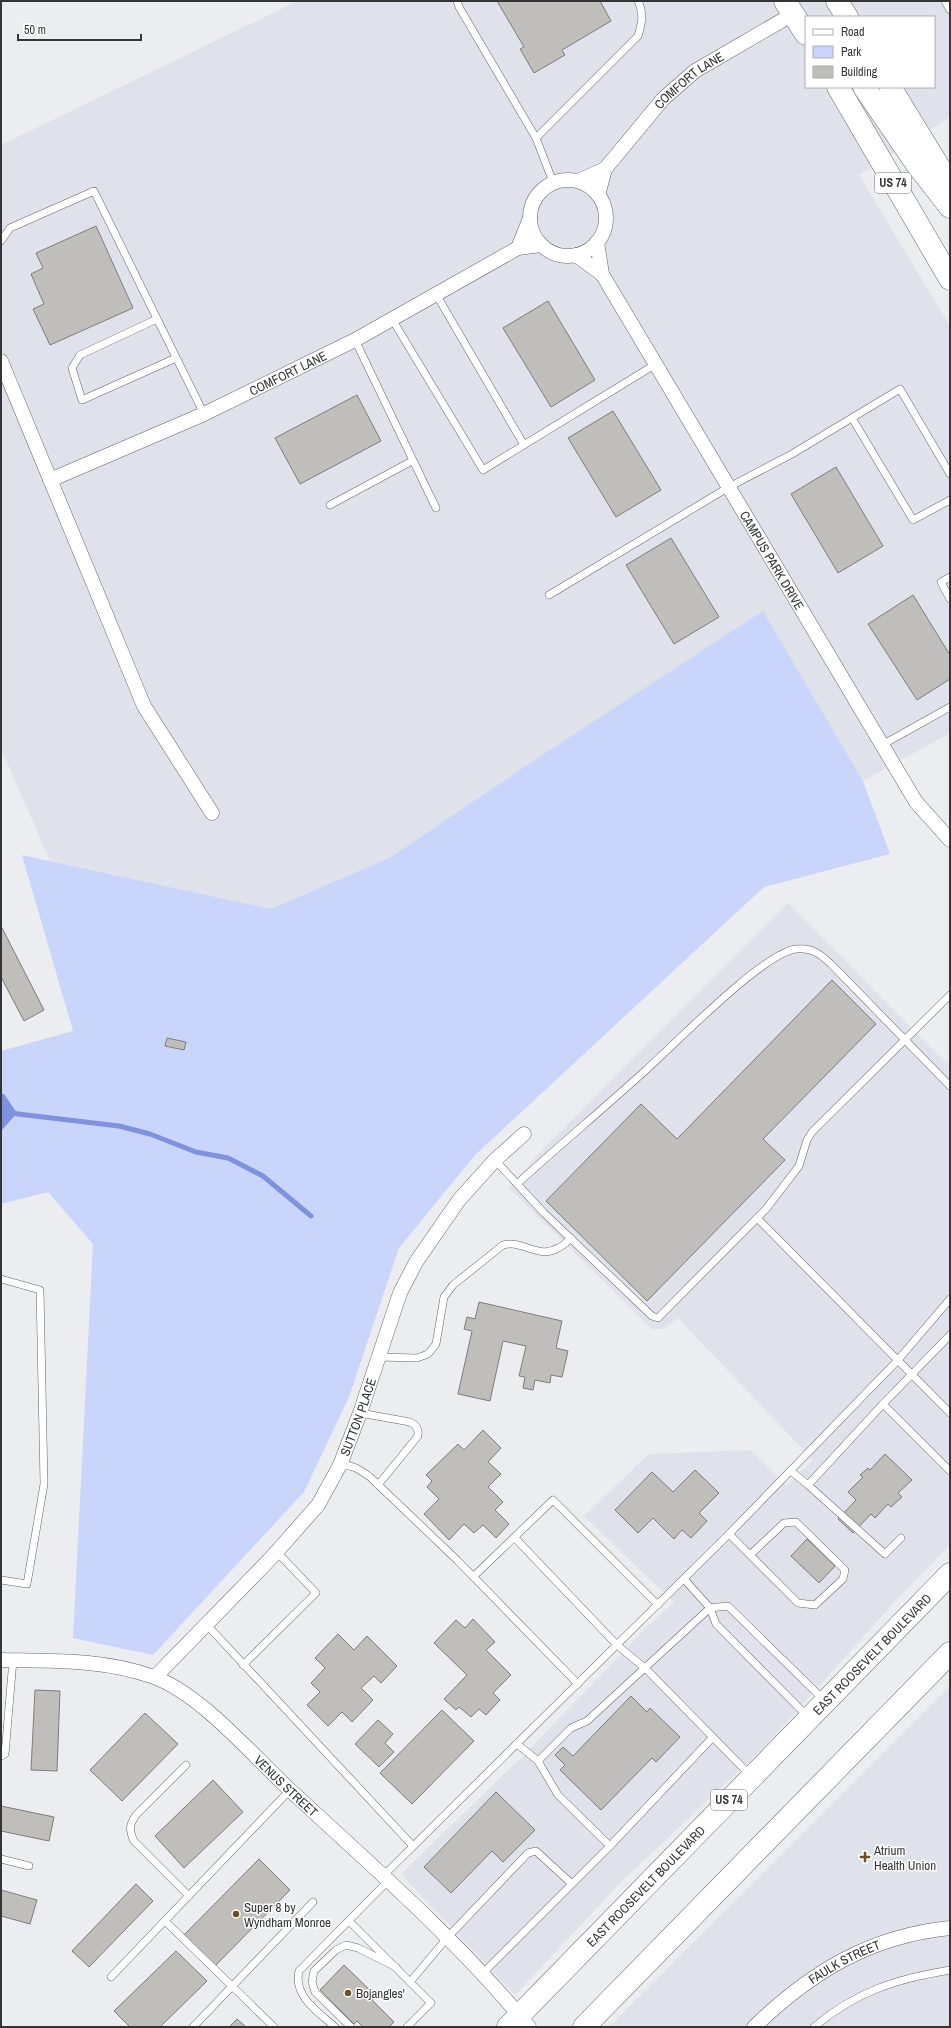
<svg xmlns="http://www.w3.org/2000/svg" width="951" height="2028" viewBox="0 0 951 2028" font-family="'Archivo Narrow',sans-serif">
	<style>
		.built { fill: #dfe1eb; fill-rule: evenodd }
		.green { fill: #c9d5fb }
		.water { fill: #7e92df }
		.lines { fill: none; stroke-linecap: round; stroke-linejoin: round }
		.stream { stroke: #7e92df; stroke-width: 5 }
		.building { fill: #c0bebb; stroke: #7f7d7b }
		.service-casing { stroke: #656568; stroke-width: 8 }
		.minor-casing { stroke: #656568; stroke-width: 15 }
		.trunk-casing { stroke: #656568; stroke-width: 23 }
		.service { stroke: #fff; stroke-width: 7 }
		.minor { stroke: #fff; stroke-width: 14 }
		.trunk { stroke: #fff; stroke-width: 22 }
		.poi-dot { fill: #6a5222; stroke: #fff; stroke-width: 1.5 }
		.labels { text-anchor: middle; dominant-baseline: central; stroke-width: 3; stroke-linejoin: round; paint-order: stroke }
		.shield { fill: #fff; stroke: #717272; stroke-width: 1 }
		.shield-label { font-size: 12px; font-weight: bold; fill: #343536 }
		.street-label { font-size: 13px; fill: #343536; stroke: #fff }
		.poi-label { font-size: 13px; fill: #343536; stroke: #fff; text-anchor: start }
	</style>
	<rect width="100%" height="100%" fill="#ecedf0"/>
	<!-- built -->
	<g class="built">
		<path d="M298,1H950V117L859,175L950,326V733L863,781L763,612L533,761L391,857L271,909L50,861L1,748V145ZM806,17H934V87H806Z"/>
		<path d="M788,903L950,1067V1545L897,1599L764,1747L622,1881L515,1995L401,1874L518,1761L648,1626L674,1602L584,1516L649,1454L750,1450L787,1486L813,1460L678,1318L663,1329H652L509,1188L539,1153Z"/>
		<path d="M950,1686V2027H609Z"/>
	</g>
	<!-- green -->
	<path class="green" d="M763,611L863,781L890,854L764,887L475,1155L399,1248L349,1397L304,1492L153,1655L73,1638L93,1244L48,1192L1,1204V1051L73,1031L22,855L271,909L391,857L533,761Z"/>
	<!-- water -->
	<path class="water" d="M1,1094H4L17,1113L1,1131Z"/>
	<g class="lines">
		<!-- stream -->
		<path class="stream" d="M1,1112L119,1126L150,1134L196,1152L228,1158L263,1176L311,1216"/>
	</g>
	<!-- building -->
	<g class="building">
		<path d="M497,1H600L611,21L562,50L565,55L534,73L520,49L524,47Z"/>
		<path d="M96,226L133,308L50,345L33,309L44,304L31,274L43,268L36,253Z"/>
		<path d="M548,301L595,380L551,407L503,328Z"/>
		<path d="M357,395L381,441L300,484L275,438Z"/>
		<path d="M613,411L661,490L616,517L568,438Z"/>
		<path d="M836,467L883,546L838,573L791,494Z"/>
		<path d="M671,538L719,617L674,644L626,565Z"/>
		<path d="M913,595L950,655V679L917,700L868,624Z"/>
		<path d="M1,926L44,1010L24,1021L1,977Z"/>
		<path d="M832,980L876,1024L763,1139L785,1160L647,1301L546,1201L641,1104L677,1139Z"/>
		<path d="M167,1038L186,1042L184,1050L165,1046Z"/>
		<path d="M479,1302L562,1321L556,1348L568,1351L562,1377L551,1375L550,1383L535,1380L533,1390L523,1388L525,1377L519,1376L526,1346L503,1341L490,1401L458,1394L472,1331L464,1329L467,1317L475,1319Z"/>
		<path d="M483,1430L501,1448L488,1462L501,1474L488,1487L503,1502L495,1510L509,1524L496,1538L483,1525L474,1533L464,1524L449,1540L424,1514L439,1499L427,1487L432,1481L426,1475L458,1444L464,1450Z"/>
		<path d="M885,1454L912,1480L898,1493L902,1497L891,1507L888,1504L875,1518L871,1514L853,1533L838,1519L856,1500L848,1492L863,1477L860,1475L868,1468L870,1470Z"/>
		<path d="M695,1470L719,1493L699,1513L707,1521L691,1538L682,1530L674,1539L653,1518L638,1533L615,1510L652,1472L673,1492Z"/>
		<path d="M807,1539L835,1566L819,1583L791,1556Z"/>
		<path d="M473,1619L495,1642L486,1650L511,1675L493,1693L500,1700L486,1715L479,1709L471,1717L459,1707L456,1710L444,1699L467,1675L434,1643L456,1620L465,1628Z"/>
		<path d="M338,1634L354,1650L367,1636L397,1666L381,1683L374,1676L361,1688L373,1700L352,1722L342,1712L328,1726L307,1705L320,1692L311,1683L325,1668L315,1658Z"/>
		<path d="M35,1690L60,1691L57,1771L31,1770Z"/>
		<path d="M631,1696L647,1712L650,1708L680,1737L656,1762L652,1758L601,1810L560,1770L565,1765L555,1755L563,1747L573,1756Z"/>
		<path d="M442,1710L474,1741L412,1804L380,1773Z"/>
		<path d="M145,1713L178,1744L122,1801L90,1770Z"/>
		<path d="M378,1720L393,1734L385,1743L394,1752L379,1767L355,1744Z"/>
		<path d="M213,1780L243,1812L184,1868L155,1836Z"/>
		<path d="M496,1792L535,1830L503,1862L492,1851L451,1893L424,1867Z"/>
		<path d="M1,1806L54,1817L49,1841L1,1831Z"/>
		<path d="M259,1859L290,1890L212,1969L181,1938Z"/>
		<path d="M136,1884L153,1901L89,1967L72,1951Z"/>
		<path d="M1,1890L37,1900L30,1924L1,1916Z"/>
		<path d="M176,1951L207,1981L160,2027H130L114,2011Z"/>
		<path d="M344,1965L376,1996L372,2000L394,2022L389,2027H363L357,2021L354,2024L320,1990Z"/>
		<path d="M237,2019L246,2027H229Z"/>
	</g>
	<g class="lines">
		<defs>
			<g id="service">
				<path d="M457,1L459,7L536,138L553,182"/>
				<path d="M945,1L950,10"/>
				<path d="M536,138L638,36C642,23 644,13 638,1"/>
				<path d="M1,241L10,228L94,191L204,414"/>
				<path d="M436,294L524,445"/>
				<path d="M157,319L80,355L72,368L82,400L176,358"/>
				<path d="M392,319L483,470L656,364"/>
				<path d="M355,340L436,508"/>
				<path d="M852,418L913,520L950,500"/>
				<path d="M330,505L412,461"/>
				<path d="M950,577L941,582L950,599"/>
				<path d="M549,595L729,487L792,454L900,389L950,474"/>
				<path d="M882,745L950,707"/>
				<path d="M495,1160L544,1213L652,1316L658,1318L766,1209L799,1166L807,1140L812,1132L950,995"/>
				<path d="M518,1183C560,1145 604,1108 646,1070C675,1044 763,953 796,949C812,947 820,954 831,964L950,1086"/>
				<path d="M757,1218L950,1413"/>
				<path d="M1,1279L40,1290L44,1484L27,1584L1,1580"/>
				<path d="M378,1357L417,1358L428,1354L436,1344L444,1297L453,1285L503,1245C521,1239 539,1260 558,1248C563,1246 567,1242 571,1238"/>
				<path d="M883,1404L950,1335"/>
				<path d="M360,1413L410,1422C416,1425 419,1430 418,1436L378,1485"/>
				<path d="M340,1465C352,1464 360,1470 370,1477L457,1560L578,1684"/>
				<path d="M791,1471L808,1485L883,1404L950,1471"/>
				<path d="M808,1485L885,1554L901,1538"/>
				<path d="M729,1534L798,1603L815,1605L843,1579L845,1570L796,1522L784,1523L750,1555"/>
				<path d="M514,1537L617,1645L646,1669L750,1775"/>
				<path d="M473,1577L553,1500L658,1605"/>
				<path d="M684,1579L710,1608L716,1624L808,1717"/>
				<path d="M207,1625L413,1846"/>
				<path d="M243,1665L316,1593L277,1552"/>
				<path d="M517,1744L538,1761L558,1795L610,1846"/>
				<path d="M1,1756L5,1754L13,1660"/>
				<path d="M538,1761L571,1728L587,1721L710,1608L728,1606L824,1700"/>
				<path d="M186,1765L136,1815C129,1825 129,1830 134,1841L189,1896"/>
				<path d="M1,1859L29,1866"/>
				<path d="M384,1875L729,1534L898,1360L950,1299"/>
				<path d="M165,1921L274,2027"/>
				<path d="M349,1921L431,2003L407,2027"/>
				<path d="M482,1974L610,1846L713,1737"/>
				<path d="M111,1977L290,1790"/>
				<path d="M410,1982L447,1938L528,1853L536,1851L572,1884"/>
				<path d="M193,2027L313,1902"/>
				<path d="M335,2027C318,2012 293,1996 299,1971L389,1880"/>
				<path d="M351,2027L315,1992L312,1982L314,1971L336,1950L346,1945L358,1948L396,1967"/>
				<path d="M814,2027C857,1991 896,1979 950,1970"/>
			</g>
			<g id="minor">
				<path id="s1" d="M605,169L663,99L695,71L793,14"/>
				<circle cx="568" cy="218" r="38"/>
				<path d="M578,181L605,169L598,195"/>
				<path d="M530,218L518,248L541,245"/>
				<path d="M576,255L602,274L597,242"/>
				<path id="s2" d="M602,274L916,802L950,840"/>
				<path d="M1,361L144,706L212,813"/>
				<path id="s3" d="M50,480L204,414L355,340L518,248"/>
				<path id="s4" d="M1,1660C53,1661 104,1659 154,1677C202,1695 252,1755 290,1790C372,1866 458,1940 529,2027"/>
				<path id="s5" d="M155,1677L272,1557L318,1505L340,1465L360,1413L400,1293L416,1262L459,1200L495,1160L524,1134"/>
				<path id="s6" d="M754,2027C811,1972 870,1936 950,1928"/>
			</g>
			<g id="trunk">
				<path d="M785,1L806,34"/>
				<path d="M837,1L847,17"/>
				<path d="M838,87L950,279"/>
				<path d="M864,87L918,166L950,207"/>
				<path d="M890,87L950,185"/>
				<path id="s7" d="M508,2027L950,1574"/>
				<path d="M584,2027L950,1653"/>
			</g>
		</defs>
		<!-- service casing -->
		<use href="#service" class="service-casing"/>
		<!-- minor casing -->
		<use href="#minor" class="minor-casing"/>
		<!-- trunk casing -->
		<use href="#trunk" class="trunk-casing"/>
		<!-- service -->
		<use href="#service" class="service"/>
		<!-- minor -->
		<use href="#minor" class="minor"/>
		<!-- trunk -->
		<use href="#trunk" class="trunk"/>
	</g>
	<!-- markers -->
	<g class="poi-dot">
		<path d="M863 1851h4v4h4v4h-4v4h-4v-4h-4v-4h4z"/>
		<circle cx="236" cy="1914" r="4"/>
		<circle cx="348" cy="1993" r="4"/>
	</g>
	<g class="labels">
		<!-- shield labels -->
		<g class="shield">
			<rect x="875" y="173" width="36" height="20" rx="3"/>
			<rect x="711" y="1790" width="36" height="20" rx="3"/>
		</g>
		<g class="shield-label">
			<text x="893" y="183">US 74</text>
			<text x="729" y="1800">US 74</text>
		</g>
		<!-- street labels -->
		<g class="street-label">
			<text stroke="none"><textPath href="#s1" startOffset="123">COMFORT LANE</textPath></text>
			<text stroke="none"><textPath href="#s3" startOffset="261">COMFORT LANE</textPath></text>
			<text stroke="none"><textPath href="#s2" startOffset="333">CAMPUS PARK DRIVE</textPath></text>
			<text stroke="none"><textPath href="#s5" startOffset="334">SUTTON PLACE</textPath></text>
			<text stroke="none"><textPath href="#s7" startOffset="521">EAST ROOSEVELT BOULEVARD</textPath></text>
			<text stroke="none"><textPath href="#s4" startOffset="327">VENUS STREET</textPath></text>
			<text stroke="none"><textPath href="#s7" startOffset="197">EAST ROOSEVELT BOULEVARD</textPath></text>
			<text stroke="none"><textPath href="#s6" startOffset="112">FAULK STREET</textPath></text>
		</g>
		<!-- poi labels -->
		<g class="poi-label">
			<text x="874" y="1850">Atrium<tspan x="874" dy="15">Health Union</tspan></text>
			<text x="244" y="1907">Super 8 by<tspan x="244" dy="15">Wyndham Monroe</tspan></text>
			<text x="356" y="1993">Bojangles'</text>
		</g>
	</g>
	<!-- border -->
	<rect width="951" height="2028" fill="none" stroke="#343536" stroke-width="4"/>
	<!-- legend -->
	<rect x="805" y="16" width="130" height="72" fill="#ffffff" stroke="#aeaeaf"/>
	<rect x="813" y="29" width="20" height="6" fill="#ffffff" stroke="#aeaeaf"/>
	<text x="841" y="36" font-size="12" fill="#343536">Road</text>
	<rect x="813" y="46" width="20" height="12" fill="#c9d5fb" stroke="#aeaeaf"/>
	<text x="841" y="56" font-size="12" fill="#343536">Park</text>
	<rect x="813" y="66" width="20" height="12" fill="#c0bebb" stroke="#aeaeaf"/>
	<text x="841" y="76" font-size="12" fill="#343536">Building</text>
	<!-- scale -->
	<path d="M18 34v6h123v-6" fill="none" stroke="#343536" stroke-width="2"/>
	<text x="24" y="34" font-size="12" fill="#343536" stroke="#ffffff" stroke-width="3" paint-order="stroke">50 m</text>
</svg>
